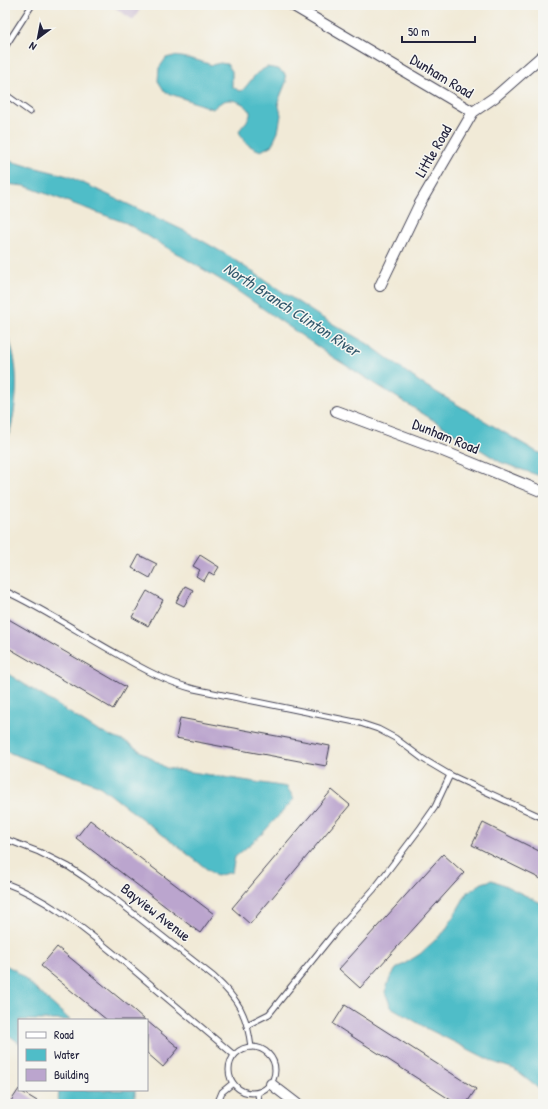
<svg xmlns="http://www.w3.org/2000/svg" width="548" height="1109" viewBox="0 0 548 1109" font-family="'Patrick Hand',sans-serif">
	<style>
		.industrial { fill: #cdbed3 }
		.water { fill: #4fbdc8; stroke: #387082 }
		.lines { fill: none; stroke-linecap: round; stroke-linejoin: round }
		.stream { stroke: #4fbdc8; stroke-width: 3 }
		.building { fill: #bba5ce }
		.lane-casing { stroke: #414052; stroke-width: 7 }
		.street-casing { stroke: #414052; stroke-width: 12 }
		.lane { stroke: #fff; stroke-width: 5 }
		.street { stroke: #fff; stroke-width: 10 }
		.labels { text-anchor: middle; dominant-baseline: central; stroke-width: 3; stroke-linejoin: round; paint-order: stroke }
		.street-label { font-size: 15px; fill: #22223b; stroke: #f6f6f2 }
		.water-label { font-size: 16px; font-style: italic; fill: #32586c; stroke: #f6f6f2 }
	</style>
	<rect width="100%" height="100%" fill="#f6f6f2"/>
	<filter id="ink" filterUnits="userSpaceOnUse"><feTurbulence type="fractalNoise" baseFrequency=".025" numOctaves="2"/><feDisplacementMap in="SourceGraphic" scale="8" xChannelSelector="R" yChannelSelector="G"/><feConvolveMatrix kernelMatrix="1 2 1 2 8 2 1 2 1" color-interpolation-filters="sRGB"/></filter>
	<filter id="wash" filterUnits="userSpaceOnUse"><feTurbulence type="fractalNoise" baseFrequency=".012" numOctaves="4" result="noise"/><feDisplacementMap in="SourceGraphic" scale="16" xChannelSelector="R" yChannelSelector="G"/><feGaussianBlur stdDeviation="0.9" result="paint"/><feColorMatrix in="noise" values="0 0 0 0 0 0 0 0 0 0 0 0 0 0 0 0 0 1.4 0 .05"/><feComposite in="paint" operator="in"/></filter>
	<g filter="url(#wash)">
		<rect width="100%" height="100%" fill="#f1ead7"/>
		<!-- industrial -->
		<path class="industrial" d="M111,5H143L133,20Z"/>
		<!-- water -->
		<g class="water">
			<path d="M174,56L193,59L212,65L220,63L227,64L232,71V86L239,91L243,90L257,73L267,67L278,69L285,74L286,82L278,102L281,115L278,132L272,145L261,151C250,147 243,143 239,131C242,126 249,120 250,115C252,107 236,99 229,100C223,100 217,105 213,109L165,92L158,81L159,68L166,58Z"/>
			<path d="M5,160L68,176L187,232L227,255L319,316L368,344L421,383L537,452L543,454V477L500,462L331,356L226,283L126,223L25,186L5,184Z"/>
			<path d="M5,330C23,366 17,412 5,449Z"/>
			<path d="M5,672L98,731L128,743L166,768L287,787L294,799L260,836L235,857L232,872L216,876L98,785L5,751Z"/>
			<path d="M492,880L504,885L543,904V1092L514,1069L496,1063L428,1029L391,1007L385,992L390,978L396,969L420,954L445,931L467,893L482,883Z"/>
			<path d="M5,965L15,970L70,1020H19V1043L5,1032Z"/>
			<path d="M59,1090H135V1104H58Z"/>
		</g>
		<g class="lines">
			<!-- stream -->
			<path class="stream" d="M5,10L9,5"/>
		</g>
		<g id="blocks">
			<!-- building -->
			<g class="building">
				<path d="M139,555L157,564L150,578L132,568Z"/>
				<path d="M200,555L219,567L214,575L209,572L204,581L196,576L200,570L193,566Z"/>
				<path d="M185,586L193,590L184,606L176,602Z"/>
				<path d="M147,591L163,600L148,626L132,617Z"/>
				<path d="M5,617L126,687L113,709L5,646Z"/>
				<path d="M180,718L330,746L326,766L176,738Z"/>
				<path d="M332,790L350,805L250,924L232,908Z"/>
				<path d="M90,820L214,914L200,933L76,838Z"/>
				<path d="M483,823L543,853V880L472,845Z"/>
				<path d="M443,854L464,873L360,988L339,969Z"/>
				<path d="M57,947L135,1011L145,1020H107L41,966Z"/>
				<path d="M345,1005L476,1089L466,1104H457L333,1024Z"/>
				<path d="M147,1021L179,1048L163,1067L147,1053Z"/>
				<path d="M19,1089V1090L42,1104H9Z"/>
			</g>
		</g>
	</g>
	<g filter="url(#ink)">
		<use href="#blocks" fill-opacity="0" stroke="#414052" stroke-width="1"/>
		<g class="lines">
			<defs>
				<g id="lane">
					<path d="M5,47L32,5"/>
					<path d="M5,94L30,112"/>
					<path d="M5,591C44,609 81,634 119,655C143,669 167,682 194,689L360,723L378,729L395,738L423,759L450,775"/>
					<path d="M5,839L39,852L69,867L84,877L115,899L214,977C238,999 247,1014 251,1047"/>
					<path d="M5,883C49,899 86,931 122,960C159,992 197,1023 234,1055"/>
					<path d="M247,1025L269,1014L336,931L374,889L421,827L435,807L450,775L543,818"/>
					<circle cx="252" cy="1070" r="23"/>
					<path d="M258,1093L259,1104"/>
					<path d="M217,1104L222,1092L233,1083"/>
				</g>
				<g id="street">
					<path d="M292,5L473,112"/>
					<path d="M380,286L419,205L473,112L495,97L543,55"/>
					<path d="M336,411L443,451L543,492"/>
					<path d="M271,1084L297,1104"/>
				</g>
			</defs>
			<!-- lane casing -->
			<use href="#lane" class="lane-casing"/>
			<!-- street casing -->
			<use href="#street" class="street-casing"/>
			<!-- lane -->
			<use href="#lane" class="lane"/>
			<!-- street -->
			<use href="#street" class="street"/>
		</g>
	</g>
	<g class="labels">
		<!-- street labels -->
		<g class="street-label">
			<text transform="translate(442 76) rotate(31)">Dunham Road</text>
			<text transform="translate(433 151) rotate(-60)">Little Road</text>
			<text transform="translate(446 436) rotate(22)">Dunham Road</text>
			<text transform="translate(156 912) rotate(38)">Bayview Avenue</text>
		</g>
		<!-- water labels -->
		<g class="water-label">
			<text transform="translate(292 309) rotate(33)">North Branch Clinton River</text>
		</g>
	</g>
	<!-- margin -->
	<rect width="548" height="1109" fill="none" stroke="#f6f6f2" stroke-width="20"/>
	<!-- legend -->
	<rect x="18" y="1019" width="130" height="72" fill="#f6f6f2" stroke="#a1a1a9"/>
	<rect x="26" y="1032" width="20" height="6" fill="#ffffff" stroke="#a1a1a9"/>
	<text x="54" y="1039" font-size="12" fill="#22223b">Road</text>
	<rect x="26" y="1049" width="20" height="12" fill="#4fbdc8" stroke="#a1a1a9"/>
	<text x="54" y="1059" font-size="12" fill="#22223b">Water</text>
	<rect x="26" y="1069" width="20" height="12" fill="#bba5ce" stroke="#a1a1a9"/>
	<text x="54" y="1079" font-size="12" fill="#22223b">Building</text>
	<!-- north arrow -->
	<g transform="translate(38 38) rotate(212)" stroke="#f6f6f2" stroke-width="3" paint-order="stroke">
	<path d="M0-3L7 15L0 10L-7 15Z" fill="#22223b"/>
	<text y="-6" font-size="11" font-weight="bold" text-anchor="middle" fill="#22223b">N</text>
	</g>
	<!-- scale -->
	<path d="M402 36v6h73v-6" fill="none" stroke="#22223b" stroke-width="2"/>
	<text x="408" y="36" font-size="12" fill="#22223b" stroke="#f6f6f2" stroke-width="3" paint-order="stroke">50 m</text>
</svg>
